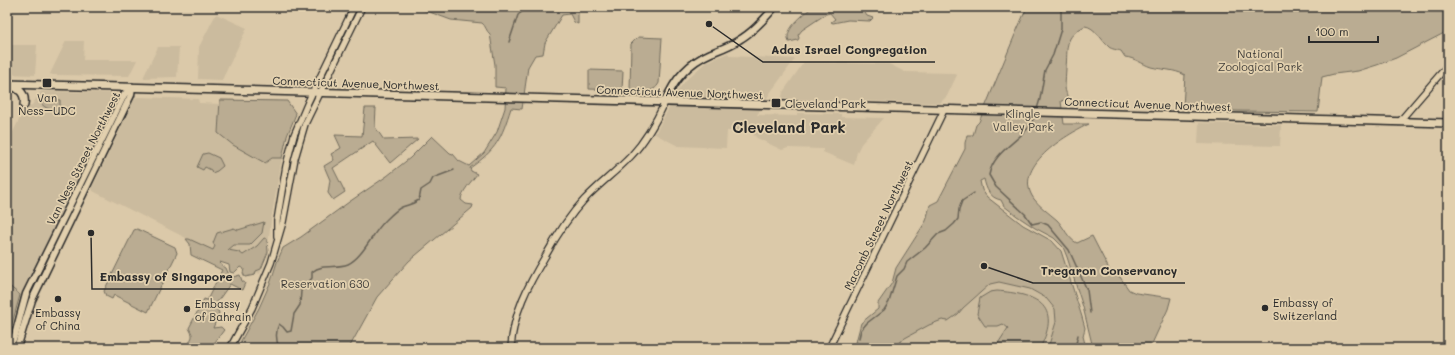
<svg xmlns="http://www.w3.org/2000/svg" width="1455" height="355" viewBox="0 0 1455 355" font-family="Mali,sans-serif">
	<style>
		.built { fill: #cbbb9e }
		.green { fill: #baac92; stroke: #726c5e }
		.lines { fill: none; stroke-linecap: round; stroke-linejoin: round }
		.stream { stroke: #696357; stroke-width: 1.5 }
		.tertiary-casing { stroke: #2b2b2b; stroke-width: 8 }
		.secondary-casing { stroke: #2b2b2b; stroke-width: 9 }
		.primary-casing { stroke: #2b2b2b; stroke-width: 10 }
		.tertiary { stroke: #e2d0ae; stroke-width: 5.5 }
		.secondary { stroke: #e2d0ae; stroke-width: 6 }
		.primary { stroke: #e2d0ae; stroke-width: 7 }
		.poi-dot { fill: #2b2b2b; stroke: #e2d0ae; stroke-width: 1.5 }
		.labels { text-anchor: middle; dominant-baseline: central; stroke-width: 3.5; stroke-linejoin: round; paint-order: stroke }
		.park-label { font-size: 11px; fill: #403e3a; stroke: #e2d0ae }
		.street-label { font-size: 11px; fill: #2b2b2b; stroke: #e2d0ae }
		.poi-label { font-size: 11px; fill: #2b2b2b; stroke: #e2d0ae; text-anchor: start }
		.district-label { font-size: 15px; font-weight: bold; fill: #2b2b2b; stroke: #e2d0ae }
		.leader { fill: none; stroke: #2b2b2b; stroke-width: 1.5 }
		.callout-dot { fill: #2b2b2b; stroke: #e2d0ae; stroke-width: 1.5 }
		.callout-label { font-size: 12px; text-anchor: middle; font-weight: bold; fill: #2b2b2b; stroke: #e2d0ae; stroke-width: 3.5; stroke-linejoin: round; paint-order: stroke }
	</style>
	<rect width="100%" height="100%" fill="#dbc9a9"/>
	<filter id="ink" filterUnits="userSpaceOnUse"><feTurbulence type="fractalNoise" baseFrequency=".025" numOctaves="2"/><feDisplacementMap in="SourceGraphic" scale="8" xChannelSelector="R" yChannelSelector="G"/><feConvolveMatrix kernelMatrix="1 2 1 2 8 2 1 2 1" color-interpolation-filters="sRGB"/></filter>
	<g filter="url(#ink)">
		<!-- built -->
		<g class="built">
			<path d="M216,14L247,28L222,80L198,79L199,47Z"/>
			<path d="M66,41H84L83,60H137L129,76L53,75L50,74Z"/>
			<path d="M7,45H37L35,75L7,74Z"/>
			<path d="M158,47H179L177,77L143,78Z"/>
			<path d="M728,53L730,56L795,59L770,93L757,115L797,116V113L841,114V117L884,118L861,144L857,152L854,165L823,152V149L788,148L782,150L757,138L750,131H727L726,148L678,146L655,134L679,89L686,80L705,63Z"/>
			<path d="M804,62L889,64L905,72L954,73L957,75L947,96L940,103L784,99L782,97L783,92Z"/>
			<path d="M41,91L116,93L119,98L19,299L10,335L7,338V134H12L25,108L32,105Z"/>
			<path d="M138,97L198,99L199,103L220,104L218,133L233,145L265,163L273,158H282L271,220L267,254L260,274L193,242H189L186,238L93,191L92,188L135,98Z"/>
			<path d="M1199,123L1281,125L1280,146L1198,144Z"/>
			<path d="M999,282L1031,289L1046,298L1055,309L1057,319L1049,348H883L964,305L990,284Z"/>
		</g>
		<!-- green -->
		<g class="green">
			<path d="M356,7H362L324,83H321L320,81Z"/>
			<path d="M416,7H578V24L574,22L570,14L562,15L545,43L543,54L535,55L528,67L522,109L511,108C501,139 497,149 470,168L471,171L477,174C472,181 461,192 461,200L466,204L473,205L472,208L409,261L392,280L377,297L349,348H237L259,308L271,281L277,262L283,248L301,237L349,202L387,176L410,158L432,136L450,153L453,154L459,161L469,166L484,153L497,132L505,108L506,88L495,87V65L490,34C486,31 486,26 482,23L451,20Z"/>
			<path d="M812,7H869L866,10L865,13L867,16L873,18L870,21L848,20L833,23L831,22L835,19L830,13L826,14L802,30L798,35L799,38L798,40L789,42C783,29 804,15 812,7Z"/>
			<path d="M1027,7H1448V31L1396,58L1377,65L1358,71L1334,74L1322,77L1318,112L1237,111L1183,107L1185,75C1173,69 1163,70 1151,67C1142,64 1135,58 1125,57L1121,51C1118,50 1111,49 1109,47C1102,41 1095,27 1085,26C1063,37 1068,48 1066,68C1066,74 1065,81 1065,87C1065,92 1068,95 1067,99L1061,101L1064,124H1089C1066,135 1011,167 1034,199C1040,207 1049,213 1057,220C1064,227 1068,239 1077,243L1092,236L1111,273L1120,277L1129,290L1136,293L1171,298L1168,309L1150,348H1093L1083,307L1067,257L1063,247L1054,238L1035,228L1017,216L1004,206L1001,200C990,198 986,189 984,179L980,181L982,190L987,197L1023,225L1052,241L1061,251L1082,317L1085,328L1083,336L1086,348H1048L1056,322L1055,309L1046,298L1030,289L999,282L990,284L963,308L958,314L948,321L942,320L929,325L905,338L893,348H856L858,343L856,342L861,323L878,309V303L892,283L896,268L926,221L930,205L938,201L965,149V143L967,135H973L976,125L979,122L1014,37Z"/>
			<path d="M638,37L662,38L659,83C654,94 640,91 630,91L631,44Z"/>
			<path d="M589,70L623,71L622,90L589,89Z"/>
			<path d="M46,99L60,100V110C52,111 45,109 40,102Z"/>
			<path d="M220,100L287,101L296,114L287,136L282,158H272L265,163L233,145L218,133Z"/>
			<path d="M365,108H376L375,127L384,140L418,139L390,163L373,141L333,168L345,192L333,200L328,193L330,180L324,166L334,160L331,154L341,148L335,135L362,136Z"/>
			<path d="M208,153L219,158L223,166L217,171L212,173L211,170L205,167L203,170L197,167L203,154Z"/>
			<path d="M264,222L262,233L250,245H234L228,250L239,252L243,255L257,246L264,238L267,239L268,252L261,269L256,271L255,275L245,277L243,273L244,269L240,267L234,273L230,272L229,265L220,262L221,265L226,268L229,275L233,277L240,275L242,281L245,283L242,290L230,284L215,305L219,313L213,328L221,327L224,330L212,346L217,348H187L192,337V334L189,328L204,299L207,300L222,270L191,255L190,244L186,239H189L213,250L215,246L213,243L217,233L234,228L238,230Z"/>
			<path d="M137,229L175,247L177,253L148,312L114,295L112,299L106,296L104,291L134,230Z"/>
			<path d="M7,284L20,295L9,334L7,333Z"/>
			<path d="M997,291C1035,294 1063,304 1040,348H995L1008,328L1003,324L998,326H985L977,314L980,298L990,292Z"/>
		</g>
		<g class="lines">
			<!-- stream -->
			<g class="stream">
				<path d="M509,42L518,15L523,11H538L543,7"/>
				<path d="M1037,109L1040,99L1045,70L1053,55L1061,29V7"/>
				<path d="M1035,115C1033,119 1032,123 1029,127C1016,143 993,153 989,175L996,187L1025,214L1032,224L1041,222L1048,225L1069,250L1087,290L1090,313"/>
				<path d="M859,338L861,330L867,323L884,310L889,302L897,276L904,269L907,262L925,248L938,234L946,231L954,224L958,219L959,209L962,201L974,193"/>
				<path d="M279,348C276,340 275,332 279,324L283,327L287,332L291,331L294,314L300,305L301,291L312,278V272C323,263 336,269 348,264C364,256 372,233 386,220C390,216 397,209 402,207C410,204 411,205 419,200L421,190L430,184L433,178L454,170"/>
				<path d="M1075,348L1078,335"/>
			</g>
			<defs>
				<g id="tertiary">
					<path d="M1399,122L1448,65"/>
					<path d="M277,236V221L286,166L294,135L308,102L354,7"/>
					<path d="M230,348L252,308L271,263L283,222L295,158L305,124L362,7"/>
					<path d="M511,348C513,313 528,285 546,255C557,235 569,216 584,200C599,184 616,172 631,156C646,140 656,122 665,102"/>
					<path d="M829,348L944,110"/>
				</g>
				<g id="secondary">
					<path d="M665,102C674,79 688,63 711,53C721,49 730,46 739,40C753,32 764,19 775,7"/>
					<path d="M9,348L15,335L26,294L124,95L132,87"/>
					<path d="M17,348L32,300L118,122L131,95L132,87"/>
				</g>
				<g id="primary">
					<path d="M7,84L1448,123"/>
					<path d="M10,85C20,89 26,94 24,105"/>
				</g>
			</defs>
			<!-- tertiary casing -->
			<use href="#tertiary" class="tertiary-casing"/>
			<!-- secondary casing -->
			<use href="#secondary" class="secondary-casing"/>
			<!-- primary casing -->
			<use href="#primary" class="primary-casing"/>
			<!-- tertiary -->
			<use href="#tertiary" class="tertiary"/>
			<!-- secondary -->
			<use href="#secondary" class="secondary"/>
			<!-- primary -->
			<use href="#primary" class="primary"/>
		</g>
	</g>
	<!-- markers -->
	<g class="poi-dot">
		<rect x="42" y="78" width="10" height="10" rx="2"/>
		<rect x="771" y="98" width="10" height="10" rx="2"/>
		<circle cx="58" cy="299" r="4"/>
		<circle cx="1265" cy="308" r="4"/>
		<circle cx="187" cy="309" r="4"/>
	</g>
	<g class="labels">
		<!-- park labels -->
		<g class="park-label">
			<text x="1260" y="53">National<tspan x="1260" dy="13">Zoological Park</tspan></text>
			<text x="1023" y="113">Klingle<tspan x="1023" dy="13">Valley Park</tspan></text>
			<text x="325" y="283">Reservation 630</text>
		</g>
		<!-- street labels -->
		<g class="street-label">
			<text transform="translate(356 83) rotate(2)">Connecticut Avenue Northwest</text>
			<text transform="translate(680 92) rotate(2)">Connecticut Avenue Northwest</text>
			<text transform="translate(1148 104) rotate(2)">Connecticut Avenue Northwest</text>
			<text transform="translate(83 158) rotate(-63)">Van Ness Street Northwest</text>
			<text transform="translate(878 225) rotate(-64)">Macomb Street Northwest</text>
		</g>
		<!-- poi labels -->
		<g class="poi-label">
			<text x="47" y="97" text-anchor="middle">Van<tspan x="47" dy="13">Ness–UDC</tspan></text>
			<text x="785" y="103">Cleveland Park</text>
			<text x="1273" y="302">Embassy of<tspan x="1273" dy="13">Switzerland</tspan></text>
			<text x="195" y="303">Embassy<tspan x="195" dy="13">of Bahrain</tspan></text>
			<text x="58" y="312" text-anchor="middle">Embassy<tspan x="58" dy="13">of China</tspan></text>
		</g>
		<!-- district labels -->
		<g class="district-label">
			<text x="789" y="127">Cleveland Park</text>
		</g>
	</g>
	<!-- callouts -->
	<path class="leader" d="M709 24L763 62H935M984 266L1033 283H1185M91 233L92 289H241"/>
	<g class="callout-dot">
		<circle cx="709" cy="24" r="4"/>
		<circle cx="984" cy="266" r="4"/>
		<circle cx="91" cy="233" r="4"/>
	</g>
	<g class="callout-label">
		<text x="849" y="54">Adas Israel Congregation</text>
		<text x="1109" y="275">Tregaron Conservancy</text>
		<text x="166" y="281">Embassy of Singapore</text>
	</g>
	<!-- margin -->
	<rect width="1455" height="355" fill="none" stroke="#e2d0ae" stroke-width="24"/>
	<rect x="12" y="12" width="1431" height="331" fill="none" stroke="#2b2b2b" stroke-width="1.5" filter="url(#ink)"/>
	<!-- scale -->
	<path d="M1309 36v6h69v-6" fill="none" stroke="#2b2b2b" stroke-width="2"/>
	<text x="1315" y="36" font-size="12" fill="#2b2b2b" stroke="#e2d0ae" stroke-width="3" paint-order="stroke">100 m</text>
</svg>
